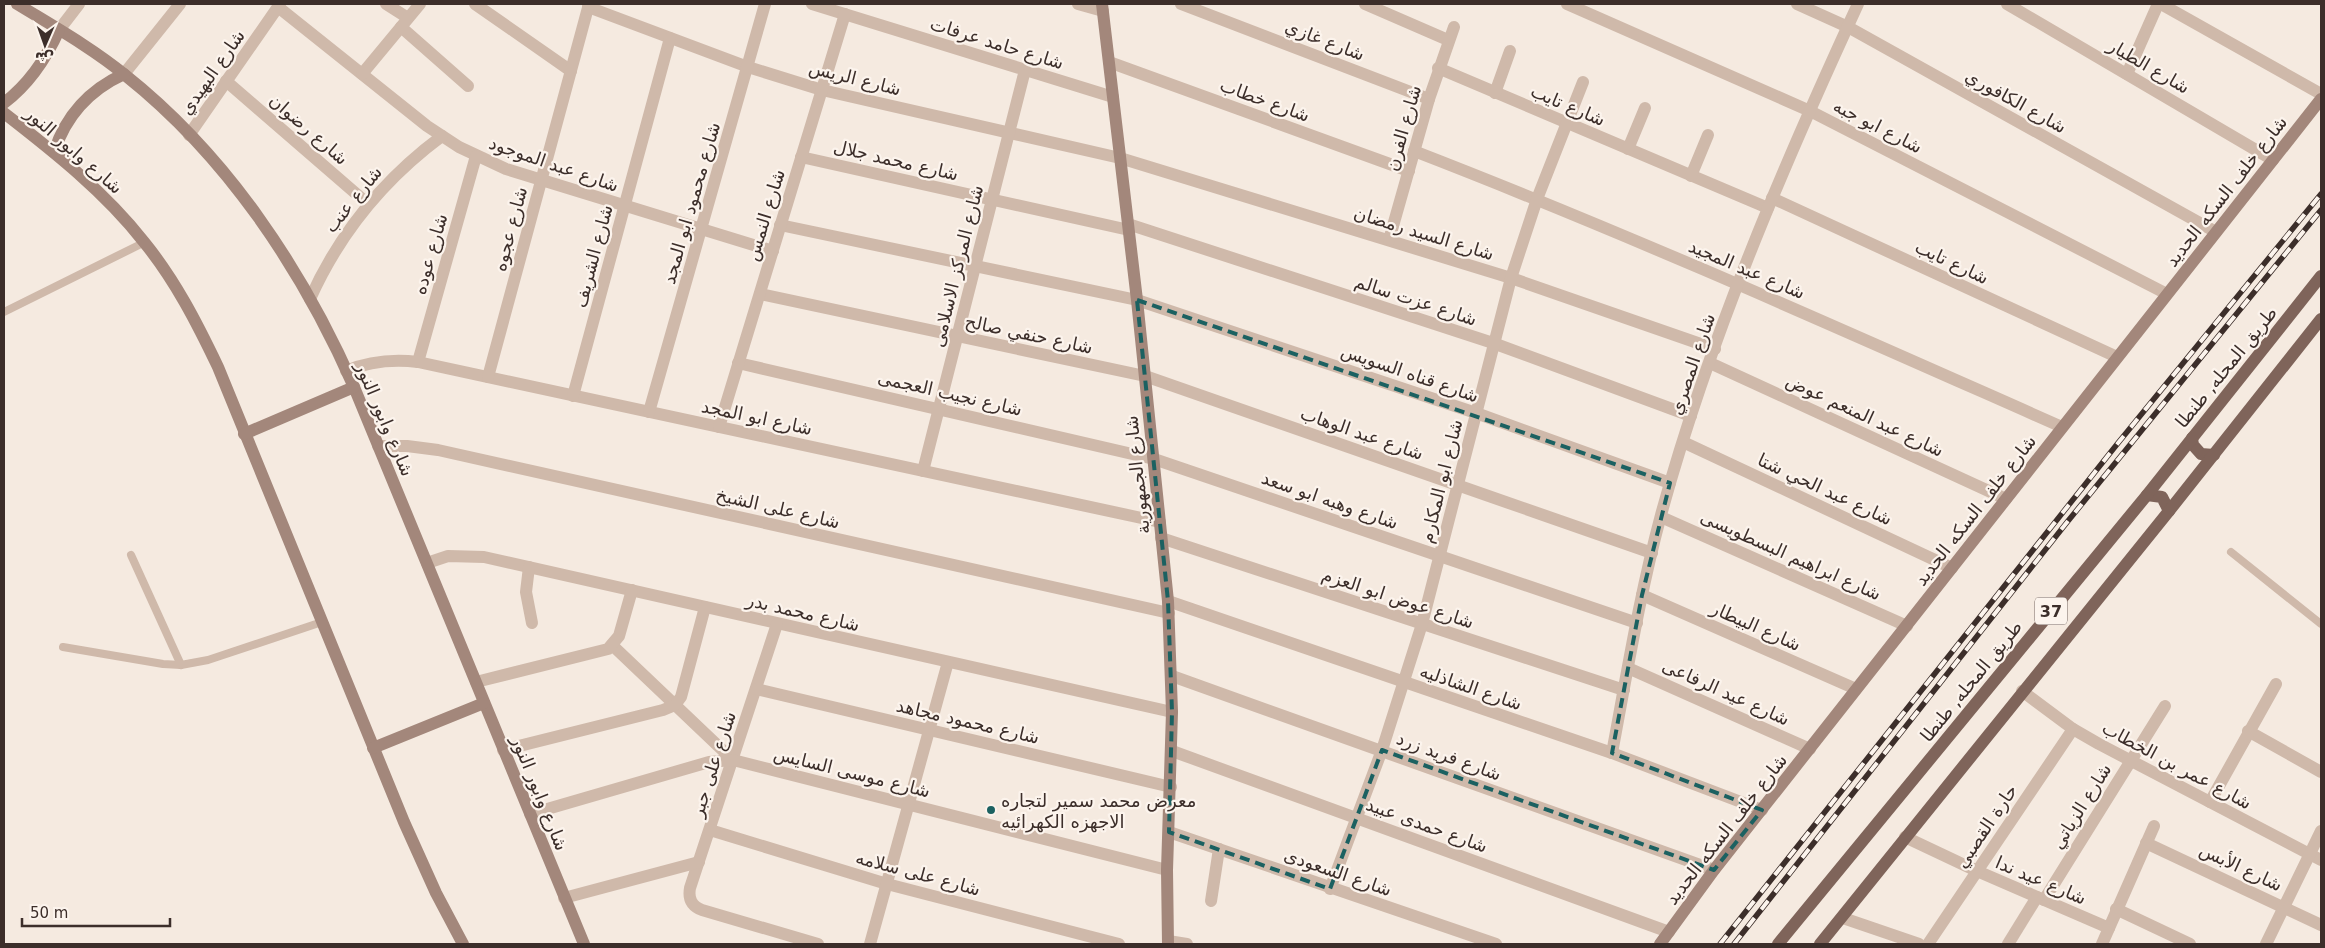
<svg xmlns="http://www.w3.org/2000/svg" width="2325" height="948" viewBox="0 0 2325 948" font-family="'DejaVu Sans',Vazirmatn,sans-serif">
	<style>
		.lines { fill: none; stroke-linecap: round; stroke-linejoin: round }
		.lane { stroke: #cfb9aa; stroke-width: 8 }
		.street { stroke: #cfb9aa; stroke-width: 12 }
		.secondary { stroke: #a3877b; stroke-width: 12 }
		.primary { stroke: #7f645a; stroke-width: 12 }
		.rail-casing { stroke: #3c2e2a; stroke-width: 5.5 }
		.rail { stroke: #fcf4ed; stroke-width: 4; stroke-dasharray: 11; stroke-linecap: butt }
		.marked { fill: none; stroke: #1b6161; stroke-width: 4; stroke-dasharray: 10 6; stroke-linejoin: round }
		.poi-dot { fill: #1b6161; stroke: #fcf4ed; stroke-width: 2 }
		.labels { text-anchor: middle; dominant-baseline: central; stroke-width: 4.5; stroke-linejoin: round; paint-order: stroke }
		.shield { fill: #fcf4ed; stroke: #766964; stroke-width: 1 }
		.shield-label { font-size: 16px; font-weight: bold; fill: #3c2e2a }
		.street-label { font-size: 18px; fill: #3c2e2a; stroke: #fcf4ed }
		.poi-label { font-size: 18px; fill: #3c2e2a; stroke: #fcf4ed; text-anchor: start }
	</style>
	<rect width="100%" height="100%" fill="#f5eae0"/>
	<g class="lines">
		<!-- lane -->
		<g class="lane">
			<path d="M4,312L145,242"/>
			<path d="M2231,552L2321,624"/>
			<path d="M131,555L181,665"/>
			<path d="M63,647L163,664L181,665L208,660L322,622"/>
		</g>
		<!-- street -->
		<g class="street">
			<path d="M386,4L408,18"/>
			<path d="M475,4L571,71"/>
			<path d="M812,4L1113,97"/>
			<path d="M1078,4L1103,11"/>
			<path d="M1181,4L1429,99"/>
			<path d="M1365,4L1448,40"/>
			<path d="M1567,4L1810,111L2167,294"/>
			<path d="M1797,4L1848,27L2216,232"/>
			<path d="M2007,4L2273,160"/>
			<path d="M2161,4L2321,94"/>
			<path d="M278,7L427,126L459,147L506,169L773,251"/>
			<path d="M588,7L748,67L822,90L1120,158L1511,278L1715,349"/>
			<path d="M401,27L468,86"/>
			<path d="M59,30L79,4"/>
			<path d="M1109,62L1409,171"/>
			<path d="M1438,68L1768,208"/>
			<path d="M124,74L180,4"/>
			<path d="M362,74L420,4"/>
			<path d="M2127,74L2158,4"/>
			<path d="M226,81L368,204"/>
			<path d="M1495,93L1510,51"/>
			<path d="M189,135L280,4"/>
			<path d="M1628,149L1645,108"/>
			<path d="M1414,151C1634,236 1847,332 2062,427"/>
			<path d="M801,157L1129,230"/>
			<path d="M1691,176L1708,135"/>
			<path d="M1772,198L2117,357"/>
			<path d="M1128,224L1493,343L1691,416"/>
			<path d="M780,225L1137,300L1476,413L1670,483"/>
			<path d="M1389,240L1429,99L1454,27"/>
			<path d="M760,294L1145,376L1652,553"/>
			<path d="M310,299C340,232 384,179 442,136"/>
			<path d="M418,362L476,156"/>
			<path d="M738,363L1154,459L1637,623"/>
			<path d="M1710,363L2006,499"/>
			<path d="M346,371C370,361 392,359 418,362L1160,522"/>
			<path d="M488,377L589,4"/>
			<path d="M573,396L670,38"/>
			<path d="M649,412L765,4"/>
			<path d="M719,427L845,14"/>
			<path d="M1683,442L1952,568"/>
			<path d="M378,446H407L438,450L1169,613"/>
			<path d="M923,471L1025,70"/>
			<path d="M1661,517L1907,626"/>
			<path d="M1161,538L1624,690"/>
			<path d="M427,563L448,556L484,557L1172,712"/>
			<path d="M529,567L526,592L532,623"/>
			<path d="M1642,595L1856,689"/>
			<path d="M1168,601L1612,753L1762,810"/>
			<path d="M777,624L690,888C688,899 692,906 702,910L818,944"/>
			<path d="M612,645L733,760"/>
			<path d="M1628,668L1810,749"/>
			<path d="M1172,676L1714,870"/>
			<path d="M476,682L608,649L619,636L632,590"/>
			<path d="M756,689L1171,787"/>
			<path d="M2022,691L2073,729L2099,744L2321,860"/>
			<path d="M2248,731L2321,772"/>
			<path d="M503,750L663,710L675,705L681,697L705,607"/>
			<path d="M1172,751L1669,932"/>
			<path d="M1612,753C1627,673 1640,593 1661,515C1709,339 1782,169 1858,4"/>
			<path d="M2210,802L2276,684"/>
			<path d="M530,814L709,762L733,760L1167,870"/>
			<path d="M710,830L887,884L1119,944"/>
			<path d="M1169,832L1496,944"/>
			<path d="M1905,837L1977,871L2109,928"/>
			<path d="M2146,843L2321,925"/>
			<path d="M1330,889L1382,750L1422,624L1511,278L1537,199L1583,82"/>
			<path d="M564,898L699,862"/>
			<path d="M2044,900L2165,706"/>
			<path d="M1211,901L1219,849"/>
			<path d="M2116,909L2190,944"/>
			<path d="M1843,918L1919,944"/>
			<path d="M1168,941L1187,944"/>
			<path d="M870,944L948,662"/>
			<path d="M1928,944L2073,729"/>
			<path d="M2008,944L2037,897"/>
			<path d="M2102,944L2154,826"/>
			<path d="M2266,944L2321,831"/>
		</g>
		<!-- secondary -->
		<g class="secondary">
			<path d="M17,4C53,26 92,48 125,75C227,156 302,269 354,387L584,944"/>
			<path d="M1102,4L1137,300L1168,601L1172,712L1167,870L1168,944"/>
			<path d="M4,103C29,84 46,59 59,30"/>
			<path d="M4,113C53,151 105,192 144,242C175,280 197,323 218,367L404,822L436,893L463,944"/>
			<path d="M54,152C66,115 89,90 124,74"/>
			<path d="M244,434L354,387"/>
			<path d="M373,748L484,703"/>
			<path d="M1660,944L1714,870L2321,99"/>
		</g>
		<!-- primary -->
		<g class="primary">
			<path d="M2192,438L2193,445L2201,454L2214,455"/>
			<path d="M2147,495L2162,497L2169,511"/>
			<path d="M1778,944L2147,495L2321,276"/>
			<path d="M1820,944L2169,511L2321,319"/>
		</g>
		<defs>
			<g id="rail">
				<path d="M1720,944L2118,443L2321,194"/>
				<path d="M1734,944L2068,521L2321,210"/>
			</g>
		</defs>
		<!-- rail casing -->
		<use href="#rail" class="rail-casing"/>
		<!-- rail -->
		<use href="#rail" class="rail"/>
	</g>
	<!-- marked area -->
	<path class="marked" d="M1137,300L1670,483L1642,595L1612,753L1762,810L1714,870L1382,750L1330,889L1169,832L1172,712L1168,601Z"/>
	<!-- markers -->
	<circle class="poi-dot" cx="991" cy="810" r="5"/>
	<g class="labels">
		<!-- shield labels -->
		<rect class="shield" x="2035" y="597.5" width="32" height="27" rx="4"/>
		<g class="shield-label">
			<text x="2051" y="611">37</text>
		</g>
		<!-- street labels -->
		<g class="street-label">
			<text transform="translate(1325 40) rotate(21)">شارع غازي</text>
			<text transform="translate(997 43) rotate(17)">شارع حامد عرفات</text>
			<text transform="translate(2149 66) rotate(30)">شارع الطيار</text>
			<text transform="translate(212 72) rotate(-55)">شارع البهيدي</text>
			<text transform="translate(855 78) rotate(14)">شارع الريس</text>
			<text transform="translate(1265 100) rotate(20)">شارع خطاب</text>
			<text transform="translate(2016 101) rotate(29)">شارع الكافوري</text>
			<text transform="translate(1568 105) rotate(23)">شارع تايب</text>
			<text transform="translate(1878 126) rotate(27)">شارع ابو جبه</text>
			<text transform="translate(1403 128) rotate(-74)">شارع الفرن</text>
			<text transform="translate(309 129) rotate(41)">شارع رضوان</text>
			<text transform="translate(74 150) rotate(41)">شارع وابور النور</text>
			<text transform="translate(896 160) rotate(13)">شارع محمد جلال</text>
			<text transform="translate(554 164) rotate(19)">شارع عبد الموجود</text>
			<text transform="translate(2226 191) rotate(-52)">شارع خلف السكه الحديد</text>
			<text transform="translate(353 199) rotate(-51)">شارع عنب</text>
			<text transform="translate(691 203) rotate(-74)">شارع محمود ابو المجد</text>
			<text transform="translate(765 215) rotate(-73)">شارع النمس</text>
			<text transform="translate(510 229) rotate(-75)">شارع عجوه</text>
			<text transform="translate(1424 233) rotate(17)">شارع السيد رمضان</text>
			<text transform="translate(430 254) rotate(-74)">شارع عوده</text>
			<text transform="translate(593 256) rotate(-75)">شارع الشريف</text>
			<text transform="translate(1952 262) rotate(25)">شارع تايب</text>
			<text transform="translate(957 266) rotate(-76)">شارع المركز الاسلامى</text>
			<text transform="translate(1747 269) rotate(23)">شارع عبد المجيد</text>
			<text transform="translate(1416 300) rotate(18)">شارع عزت سالم</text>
			<text transform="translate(1029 334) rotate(12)">شارع حنفي صالح</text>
			<text transform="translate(1692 364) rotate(-71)">شارع المصري</text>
			<text transform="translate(2226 367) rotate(-51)">طريق المحله, طنطا</text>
			<text transform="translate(1410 373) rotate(19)">شارع قناه السويس</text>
			<text transform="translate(950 393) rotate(13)">شارع نجيب العجمى</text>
			<text transform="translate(1865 415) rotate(25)">شارع عبد المنعم عوض</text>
			<text transform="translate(757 417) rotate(12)">شارع ابو المجد</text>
			<text transform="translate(385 419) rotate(67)">شارع وابور النور</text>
			<text transform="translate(1362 433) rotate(19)">شارع عبد الوهاب</text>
			<text transform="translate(1137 475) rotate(-96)">شارع الجمهورية</text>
			<text transform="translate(1441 481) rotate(-76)">شارع ابو المكارم</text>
			<text transform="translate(1825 489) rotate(25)">شارع عبد الحي شتا</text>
			<text transform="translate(1330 500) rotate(19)">شارع وهبه ابو سعد</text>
			<text transform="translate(778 508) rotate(13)">شارع على الشيخ</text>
			<text transform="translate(1975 510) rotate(-52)">شارع خلف السكه الحديد</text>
			<text transform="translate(1791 555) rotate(24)">شارع ابراهيم البسطويسى</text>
			<text transform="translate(1398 598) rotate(18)">شارع عوض ابو العزم</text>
			<text transform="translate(803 612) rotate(13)">شارع محمد بدر</text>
			<text transform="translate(1756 626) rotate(24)">شارع البيطار</text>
			<text transform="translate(1971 681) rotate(-51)">طريق المحله, طنطا</text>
			<text transform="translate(1471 687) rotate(19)">شارع الشاذليه</text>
			<text transform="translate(1726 692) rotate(24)">شارع عيد الرفاعى</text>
			<text transform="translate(968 721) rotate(13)">شارع محمود مجاهد</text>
			<text transform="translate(1449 756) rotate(20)">شارع فريد زرد</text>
			<text transform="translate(713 764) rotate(-72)">شارع على جبر</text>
			<text transform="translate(2177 765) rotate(28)">شارع عمر بن الخطاب</text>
			<text transform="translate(852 772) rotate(14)">شارع موسى السايس</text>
			<text transform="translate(540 793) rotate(68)">شارع وابور النور</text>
			<text transform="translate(2081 806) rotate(-58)">شارع الزياتي</text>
			<text transform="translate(1427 825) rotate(20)">شارع حمدى عبيد</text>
			<text transform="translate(1986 826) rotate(-56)">حارة القصبي</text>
			<text transform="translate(1726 829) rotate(-52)">شارع خلف السكه الحديد</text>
			<text transform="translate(2241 867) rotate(25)">شارع الأبس</text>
			<text transform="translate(1338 872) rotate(19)">شارع السعودى</text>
			<text transform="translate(918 873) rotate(15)">شارع على سلامه</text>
			<text transform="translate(2041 880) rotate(23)">شارع عيد ندا</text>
		</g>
		<!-- poi labels -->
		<g class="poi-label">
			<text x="1001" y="800">معرض محمد سمير لتجاره<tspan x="1001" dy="21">الاجهزه الكهرائيه</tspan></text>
		</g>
	</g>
	<!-- border -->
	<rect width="2325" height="948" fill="none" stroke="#3c2e2a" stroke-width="10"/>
	<!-- north arrow -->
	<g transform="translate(45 45) rotate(182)" stroke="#fcf4ed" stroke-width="4" paint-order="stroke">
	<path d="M0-4L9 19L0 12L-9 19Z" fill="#3c2e2a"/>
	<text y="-8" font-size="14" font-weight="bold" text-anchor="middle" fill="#3c2e2a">ش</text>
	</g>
	<!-- scale -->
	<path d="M22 918v8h148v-8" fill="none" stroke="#3c2e2a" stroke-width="2.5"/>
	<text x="30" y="918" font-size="15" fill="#3c2e2a" stroke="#fcf4ed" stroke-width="4" paint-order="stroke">50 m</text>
</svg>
